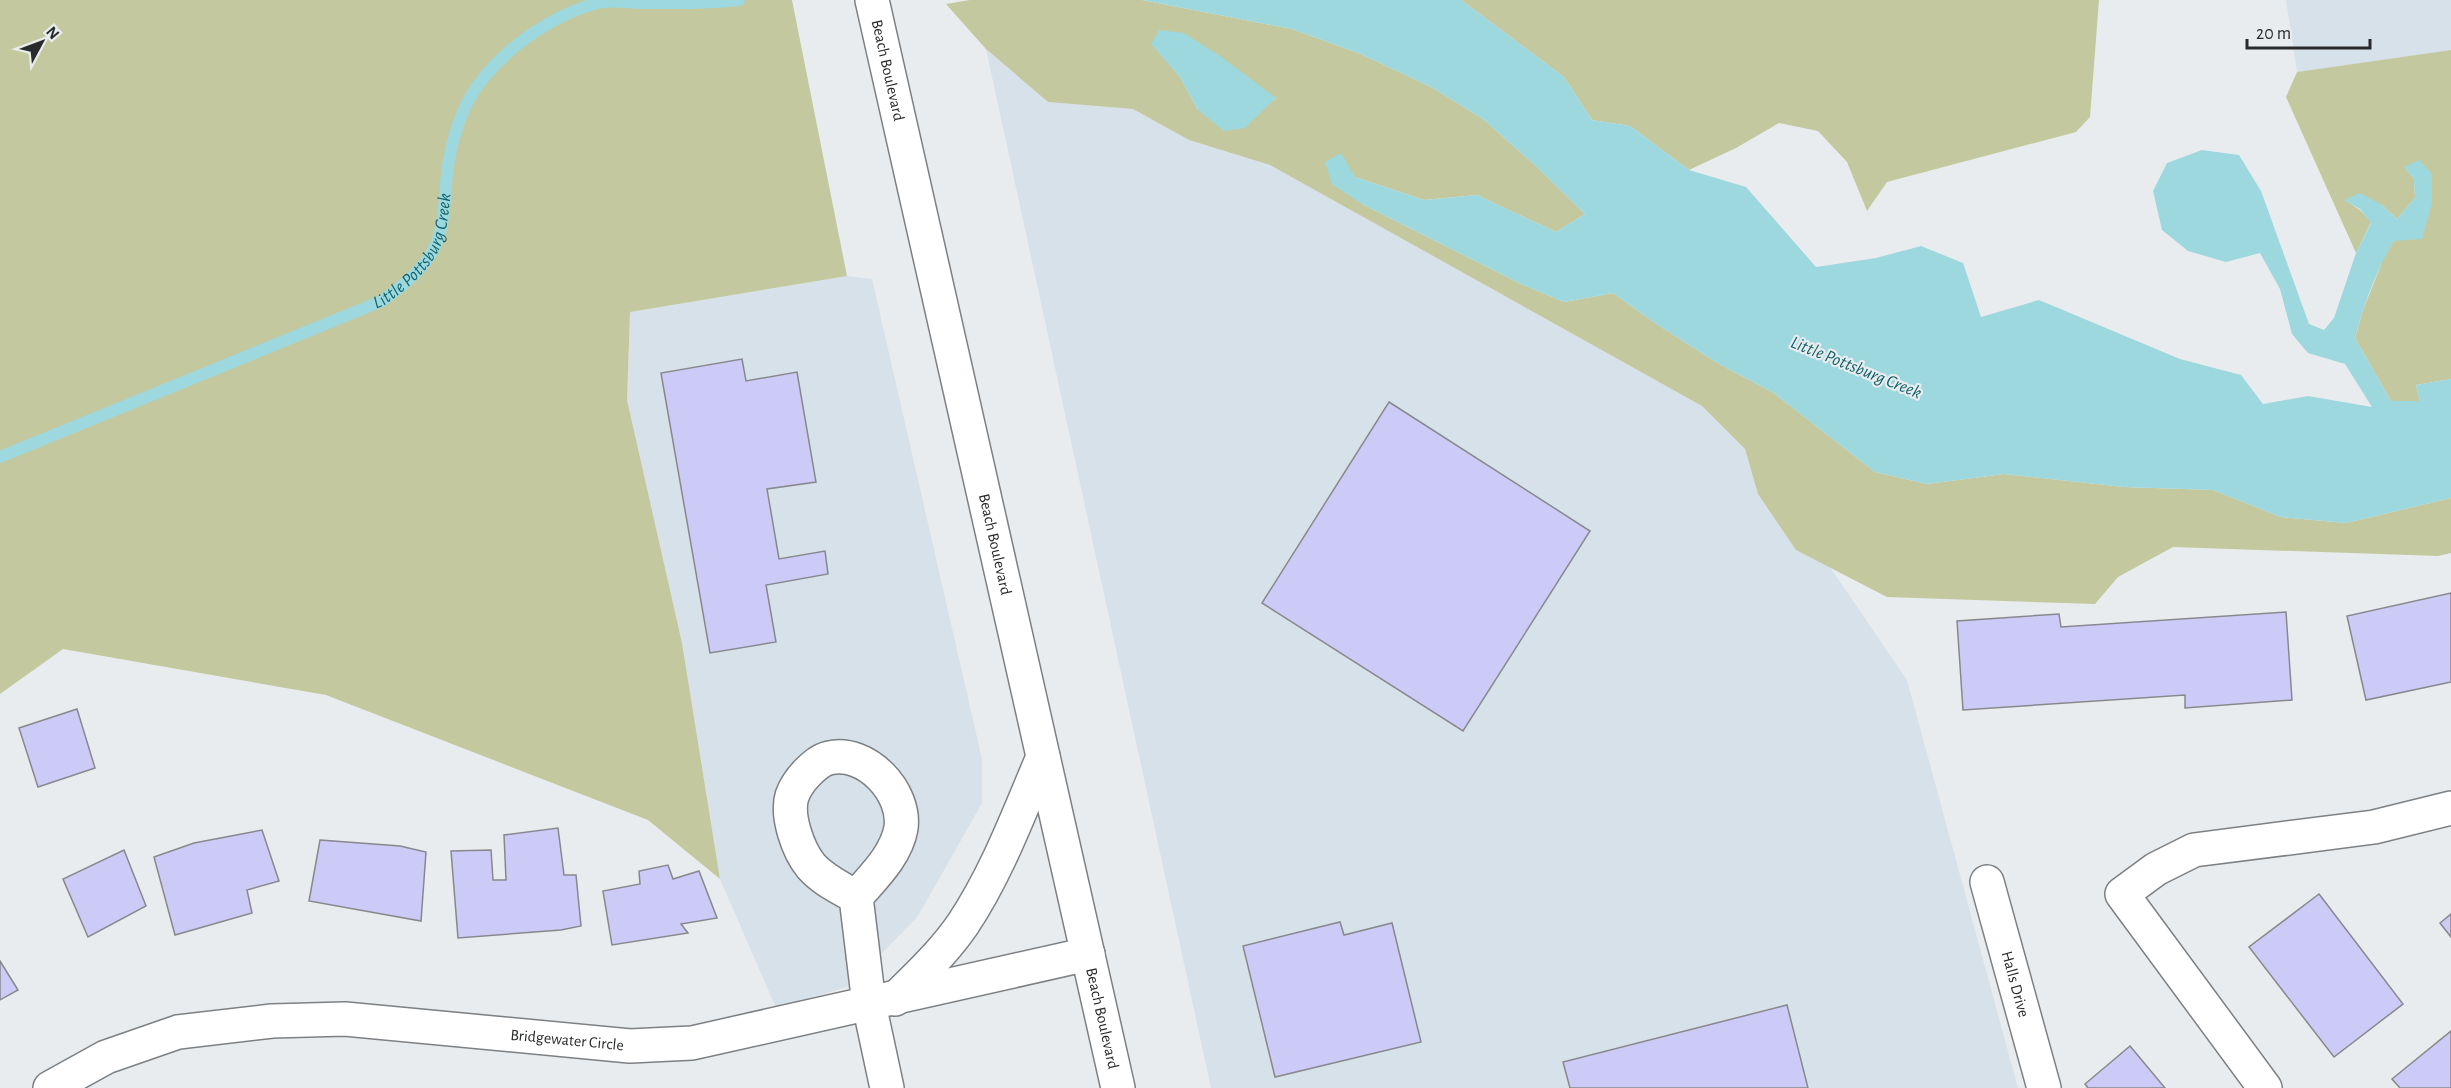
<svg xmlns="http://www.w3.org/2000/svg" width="2451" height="1088" viewBox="0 0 2451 1088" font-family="'Alegreya Sans',sans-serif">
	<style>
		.built { fill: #d7e1e9 }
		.green { fill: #c3c89e; fill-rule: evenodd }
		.water { fill: #9dd8df }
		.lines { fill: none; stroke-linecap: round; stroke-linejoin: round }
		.stream { stroke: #9dd8df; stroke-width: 12 }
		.building { fill: #cccbf8; stroke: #88888c; stroke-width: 1.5 }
		.minor-casing { stroke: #7d8083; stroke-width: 36 }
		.highway-casing { stroke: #7d8083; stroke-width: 36 }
		.minor { stroke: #fff; stroke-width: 33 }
		.highway { stroke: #fff; stroke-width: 33 }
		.labels { text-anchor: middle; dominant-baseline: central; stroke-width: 4.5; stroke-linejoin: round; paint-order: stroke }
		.street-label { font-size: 16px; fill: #282a2b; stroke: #e8ecef }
		.water-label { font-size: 18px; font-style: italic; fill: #10626a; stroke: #e8ecef }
	</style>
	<rect width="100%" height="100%" fill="#e8ecef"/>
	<!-- built -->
	<g class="built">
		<path d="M2286,0H2451V50L2297,72Z"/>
		<path d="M986,49L1048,102L1133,109L1189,140L1270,165L1702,406L1745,449L1758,494L1796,550L1830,567L1907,680L2018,1088H1211Z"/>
		<path d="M847,276L872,279L982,759V803L918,916L850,986L776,1008L720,879L682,643L627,400L630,312Z"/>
	</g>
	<!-- green -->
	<g class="green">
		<path d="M0,0H792L847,276L630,312L627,400L682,643L720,879L648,820L326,695L63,649L0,694Z"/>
		<path d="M970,0H1142L1292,29L1361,54L1433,88L1483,119L1537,167L1585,214L1556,232L1477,195L1424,200L1355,177L1362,204L1521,284L1564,302L1613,293L1658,325L1719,364L1774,393L1875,472L1927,484L2004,474L2124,487L2213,490L2281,517L2346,523L2451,498V553L2438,556L2173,547L2118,577L2095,604L1887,597L1796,550L1758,494L1745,449L1702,406L1270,165L1189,140L1133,109L1048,102L986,49L946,4ZM1152,44L1276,98L1260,111L1198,110L1180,77Z"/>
		<path d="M1461,0H2099L2090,117L2076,132L1887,182L1867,211L1847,162L1818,131L1779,123L1736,148L1689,170L1630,126L1592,120L1564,77Z"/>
		<path d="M2451,50V379L2416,385L2420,401H2391L2355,338L2363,310L2383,260L2431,174L2405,168L2414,179L2415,198L2397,219L2382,205L2345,200L2360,210L2371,222L2356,253L2286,97L2297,72Z"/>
	</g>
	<!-- water -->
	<g class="water">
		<path d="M1142,0H1461L1564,77L1592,120L1630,126L1689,170L1746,187L1816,267L1876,258L1921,246L1963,263L1981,317L2039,300L2180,359L2241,375L2263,404L2308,396L2372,407L2345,364L2308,353L2292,334L2280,289L2260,253L2226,262L2188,251L2162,230L2153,191L2167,163L2202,150L2239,155L2261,191L2309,324L2324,330L2334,318L2356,253L2371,223L2360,209L2344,200L2360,193L2382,205L2397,219L2415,198L2414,179L2404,167L2419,160L2432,174V203L2422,239L2394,241C2376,271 2364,304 2355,338L2391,401H2420L2416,385L2451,379V498L2346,523L2281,517L2213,490L2124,487L2004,474L1927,484L1875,472L1774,393L1719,364L1658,325L1613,293L1564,302L1521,284L1362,204L1332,184L1325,162L1341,153L1355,177L1424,200L1477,195L1556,232L1585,214L1537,167L1483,119L1433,88L1361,54L1292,29Z"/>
		<path d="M1159,30L1184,33L1220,56L1276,98L1245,128L1224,131L1198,110L1180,77L1151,44Z"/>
	</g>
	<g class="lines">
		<!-- stream -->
		<path class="stream" id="s1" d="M0,457L382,301C401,287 418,274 431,254C448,226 443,190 449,160C454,133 464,102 482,80C509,45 555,14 598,3C611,0 626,2 639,3C673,3 706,4 739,0"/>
	</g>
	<!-- building -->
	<g class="building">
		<path d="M742,359L746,381L797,372L816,482L767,489L779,559L825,551L828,574L766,585L776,642L710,653L661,373Z"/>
		<path d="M1389,402L1590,531L1463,731L1262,603Z"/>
		<path d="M2451,593V682L2366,700L2347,616Z"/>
		<path d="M2286,612L2292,700L2185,708V695L1963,710L1957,621L2059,614L2061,627Z"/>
		<path d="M77,709L95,768L38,787L19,728Z"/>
		<path d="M558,828L564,875H576L581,926L561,930L458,938L451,851L491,850L493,880H506L504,835Z"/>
		<path d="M262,830L279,881L247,890L252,913L175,935L154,857L194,843Z"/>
		<path d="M320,840L400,846L426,852L421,921L309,901Z"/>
		<path d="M124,850L146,906L88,937L63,879Z"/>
		<path d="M668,865L673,879L699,871L717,918L681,924L688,933L612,945L603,891L640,884L639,871Z"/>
		<path d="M2319,894L2403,1004L2334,1057L2249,947Z"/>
		<path d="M2451,914V937L2440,923Z"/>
		<path d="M1340,922L1344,935L1392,923L1421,1042L1275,1077L1243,946Z"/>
		<path d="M0,961L18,990L0,1000Z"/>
		<path d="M1787,1005L1808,1088H1570L1563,1062Z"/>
		<path d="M2451,1031V1088H2400L2392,1079Z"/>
		<path d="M2130,1046L2165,1088H2088L2085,1084Z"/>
	</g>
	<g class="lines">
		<defs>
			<g id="minor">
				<path id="s2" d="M1987,882L2044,1088"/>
				<path d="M856,897C841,888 823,880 811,866C798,850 786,816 792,796C795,788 801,779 807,773C813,767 820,760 829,758C866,749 906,792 901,828C896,856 873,877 856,897L869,1004L887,1088"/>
				<path d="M895,999C919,975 944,952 963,924C997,873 1019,813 1043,757"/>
				<path id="s3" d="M50,1088L106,1057L178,1032L272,1021L345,1019L630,1046L692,1043L1088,954"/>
				<path d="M2265,1088L2122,894L2156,869L2194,850L2374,827L2451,808"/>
			</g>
			<g id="highway">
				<path id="s4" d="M872,0L1118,1088"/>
			</g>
		</defs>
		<!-- minor casing -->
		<use href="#minor" class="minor-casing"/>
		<!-- highway casing -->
		<use href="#highway" class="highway-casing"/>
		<!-- minor -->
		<use href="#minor" class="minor"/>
		<!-- highway -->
		<use href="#highway" class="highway"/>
	</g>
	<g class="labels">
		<!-- street labels -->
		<g class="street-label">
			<text stroke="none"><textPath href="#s4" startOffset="72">Beach Boulevard</textPath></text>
			<text stroke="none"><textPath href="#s4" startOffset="558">Beach Boulevard</textPath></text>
			<text stroke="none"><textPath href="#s2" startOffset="106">Halls Drive</textPath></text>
			<text stroke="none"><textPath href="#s4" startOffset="1044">Beach Boulevard</textPath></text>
			<text stroke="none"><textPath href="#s3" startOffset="531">Bridgewater Circle</textPath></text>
		</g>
		<!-- water labels -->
		<g class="water-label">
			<text stroke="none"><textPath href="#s1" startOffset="474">Little Pottsburg Creek</textPath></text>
			<text transform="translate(1856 368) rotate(22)">Little Pottsburg Creek</text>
		</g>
	</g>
	<!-- north arrow -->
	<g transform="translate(42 42) rotate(49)" stroke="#e8ecef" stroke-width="4.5" paint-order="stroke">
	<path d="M0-4.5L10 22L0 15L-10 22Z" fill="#282a2b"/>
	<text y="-9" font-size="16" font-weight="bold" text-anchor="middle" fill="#282a2b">N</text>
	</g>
	<!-- scale -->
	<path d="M2247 39v9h123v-9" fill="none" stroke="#282a2b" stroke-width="3"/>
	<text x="2256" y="39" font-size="18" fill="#282a2b" stroke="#e8ecef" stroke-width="4.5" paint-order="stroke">20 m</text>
</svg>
